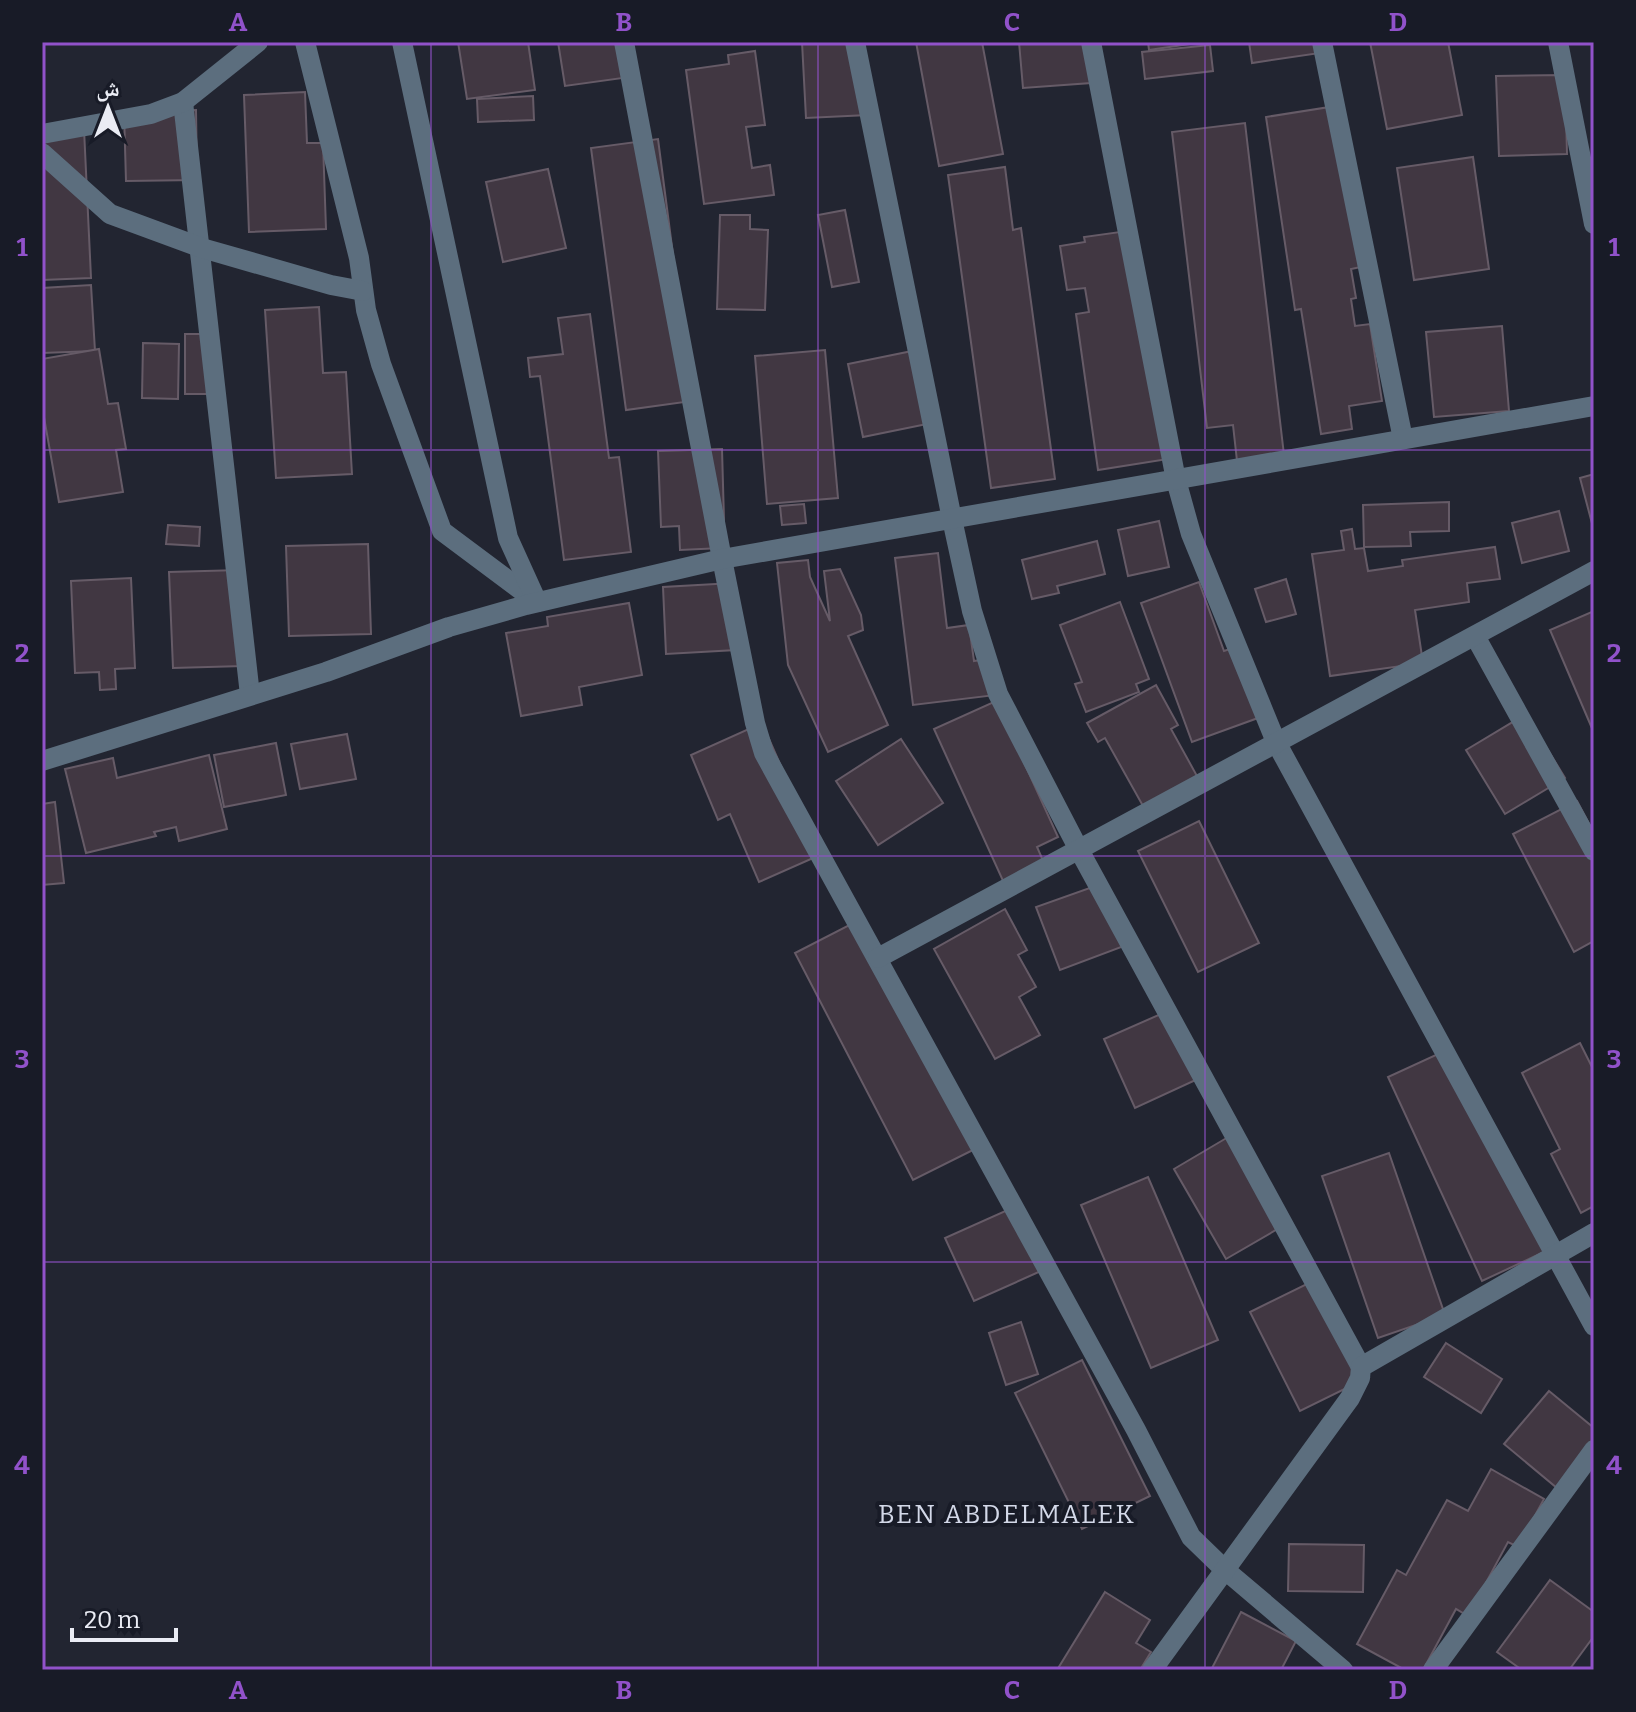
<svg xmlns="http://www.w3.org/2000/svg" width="1636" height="1712" viewBox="0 0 1636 1712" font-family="Bitter,'Noto Naskh Arabic',serif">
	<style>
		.building { fill: #413742; stroke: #665b67; stroke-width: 2 }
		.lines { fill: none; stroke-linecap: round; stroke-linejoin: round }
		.street { stroke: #5c6e7e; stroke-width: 20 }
		.grid { fill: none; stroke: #9152ca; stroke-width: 2; stroke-opacity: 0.55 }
		.labels { text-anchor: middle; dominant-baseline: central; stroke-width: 8; stroke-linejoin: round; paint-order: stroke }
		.quarter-label { font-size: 26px; letter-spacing: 2px; fill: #d3d8e8; stroke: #181b27 }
		.neatline { fill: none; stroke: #9152ca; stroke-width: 3 }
		.grid-label { font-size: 26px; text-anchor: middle; font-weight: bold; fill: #9152ca }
	</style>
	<rect width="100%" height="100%" fill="#222531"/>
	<!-- building -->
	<g class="building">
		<path d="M458,42H528L535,90L467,99Z"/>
		<path d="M558,42H625L630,77L565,86Z"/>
		<path d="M802,42H864L868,115L806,118Z"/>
		<path d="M916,42H982L1003,154L939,166Z"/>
		<path d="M1019,42H1087L1091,83L1023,88Z"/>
		<path d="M1148,42H1203L1149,50Z"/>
		<path d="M1249,42H1318L1320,53L1252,63Z"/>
		<path d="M1370,42H1448L1462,115L1387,129Z"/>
		<path d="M1210,45L1213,71L1145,79L1142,52Z"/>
		<path d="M755,51L765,125L746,127L752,168L770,165L774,195L704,204L686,70L729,64L728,55Z"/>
		<path d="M1565,75L1567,154L1499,156L1496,76Z"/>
		<path d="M305,92L307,143H323L326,229L249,232L244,95Z"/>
		<path d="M533,96L534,120L478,122L477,99Z"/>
		<path d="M1336,106L1361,267L1351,269L1356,298L1351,299L1355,326L1370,324L1382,401L1349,406L1352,429L1321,434L1301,309L1295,310L1266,117Z"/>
		<path d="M196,110L197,180L126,181L124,112Z"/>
		<path d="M1245,123L1284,455L1237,461L1233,425L1207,428L1172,132Z"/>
		<path d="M84,129L91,278L42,280V131Z"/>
		<path d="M658,139L692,401L626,410L591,148Z"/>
		<path d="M1473,157L1489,269L1414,280L1397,168Z"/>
		<path d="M1005,167L1013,230L1021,228L1055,479L991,488L948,175Z"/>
		<path d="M548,169L566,248L503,262L486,182Z"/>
		<path d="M845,210L859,282L832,287L818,215Z"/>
		<path d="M720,215H750V229L768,230L765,310L717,309Z"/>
		<path d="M1127,231L1168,459L1098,470L1076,314L1089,312L1085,288L1067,290L1060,246L1085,242L1084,237Z"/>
		<path d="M91,285L95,351L42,353V288Z"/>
		<path d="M319,307L323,373L346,372L352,474L276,478L265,310Z"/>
		<path d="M590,314L609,458L619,457L631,552L564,560L540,376L530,377L528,358L563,354L558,318Z"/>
		<path d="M1502,326L1509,411L1434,417L1426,332Z"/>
		<path d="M185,334H212L211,394H185Z"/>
		<path d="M143,343L179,344L178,399L142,398Z"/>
		<path d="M99,349L108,404L118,403L126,449L116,450L123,492L59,502L42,406V359Z"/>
		<path d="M825,350L838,498L767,504L755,356Z"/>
		<path d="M917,350L932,423L863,437L848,364Z"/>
		<path d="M722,449L724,520L722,548L680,550L679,526L661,527L658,451Z"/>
		<path d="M1594,474V531L1580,478Z"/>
		<path d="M1449,502V531L1410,532L1411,546L1364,547L1363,505Z"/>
		<path d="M804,504L806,523L782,525L780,506Z"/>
		<path d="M1559,511L1569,551L1522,563L1512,523Z"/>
		<path d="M1159,521L1169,567L1128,576L1118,530Z"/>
		<path d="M168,525L200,527L199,546L166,544Z"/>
		<path d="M1352,529L1355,549L1364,548L1368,571L1403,566L1402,560L1495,547L1500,579L1467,583L1469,602L1415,610L1423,663L1330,676L1312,554L1344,550L1341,531Z"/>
		<path d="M1097,541L1105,574L1057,586L1059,593L1032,599L1022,560Z"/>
		<path d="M368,544L371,634L289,636L286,546Z"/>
		<path d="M938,553L947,628L969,625L974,661L992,658L996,695L913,705L895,558Z"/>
		<path d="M808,560L810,577L830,621L824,571L840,569L861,615L863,630L848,636L888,725L828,752L788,665L777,563Z"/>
		<path d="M240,570L243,666L173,668L169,572Z"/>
		<path d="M131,578L135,668L115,669L116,689L100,690L99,672L75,673L71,581Z"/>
		<path d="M1286,579L1296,614L1266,622L1255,589Z"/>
		<path d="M1199,582L1224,651L1245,644L1258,718L1192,742L1141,603Z"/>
		<path d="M733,583L736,650L666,654L663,587Z"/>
		<path d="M1120,602L1149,679L1136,684L1139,692L1086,712L1075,684L1082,682L1060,625Z"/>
		<path d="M629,603L642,675L579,687L582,705L521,716L506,633L548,626L547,617Z"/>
		<path d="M1594,611V733L1550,630Z"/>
		<path d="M1156,685L1178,725L1171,729L1197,776L1143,806L1105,738L1098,742L1087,723Z"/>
		<path d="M996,701L1058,837L1037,847L1045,865L1004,883L934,729Z"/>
		<path d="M1526,714L1565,778L1505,814L1466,750Z"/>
		<path d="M762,723L820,855L759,882L730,814L718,820L691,755Z"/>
		<path d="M347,734L356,779L300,789L291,744Z"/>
		<path d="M901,739L943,803L878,845L836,781Z"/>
		<path d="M276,743L286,795L224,807L214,755Z"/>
		<path d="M209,755L227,829L179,841L176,827L154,832L156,836L86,853L65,769L113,758L117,778Z"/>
		<path d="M1577,801L1594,833V941L1574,952L1513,834Z"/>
		<path d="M55,802L64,883L42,885V804Z"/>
		<path d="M1199,821L1259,943L1198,972L1138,851Z"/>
		<path d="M1101,884L1124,946L1060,970L1036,907Z"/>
		<path d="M1005,909L1027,950L1018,955L1036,987L1019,997L1040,1035L995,1059L934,949Z"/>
		<path d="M861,919L979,1147L913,1180L795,953Z"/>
		<path d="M1170,1010L1200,1078L1135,1108L1104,1039Z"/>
		<path d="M1580,1043L1594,1071V1206L1581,1213L1551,1154L1560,1149L1522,1073Z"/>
		<path d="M1451,1048L1546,1251L1482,1281L1388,1077Z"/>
		<path d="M1235,1133L1288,1223L1226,1259L1174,1169Z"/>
		<path d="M1389,1153L1445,1315L1378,1338L1322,1176Z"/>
		<path d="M1148,1177L1218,1340L1151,1368L1081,1205Z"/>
		<path d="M1012,1208L1041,1271L974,1301L945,1238Z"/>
		<path d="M1319,1278L1369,1377L1300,1411L1250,1312Z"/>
		<path d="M1021,1322L1038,1374L1006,1385L989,1333Z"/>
		<path d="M1446,1343L1502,1379L1481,1413L1424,1377Z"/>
		<path d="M1082,1360L1150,1496L1082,1529L1015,1393Z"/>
		<path d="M1549,1391L1594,1428V1444L1557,1488L1504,1444Z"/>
		<path d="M1491,1469L1544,1499L1518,1547L1508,1542L1468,1616L1456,1609L1423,1670H1405L1357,1644L1397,1570L1406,1575L1447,1500L1468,1511Z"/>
		<path d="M1289,1544L1364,1545L1363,1592L1288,1591Z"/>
		<path d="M1550,1580L1594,1612V1636L1569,1670H1522L1497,1652Z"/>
		<path d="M1105,1592L1150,1620L1136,1643L1151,1652L1140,1670H1057Z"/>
		<path d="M1241,1612L1296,1641L1281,1670H1211Z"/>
	</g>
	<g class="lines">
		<!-- street -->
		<g class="street">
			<path d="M305,42L359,258L366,310L381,364L442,531L537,602"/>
			<path d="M402,42L508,538L537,602"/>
			<path d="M624,42L722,559L755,723L764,753L1136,1430L1191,1537L1224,1569L1343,1670"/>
			<path d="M855,42L952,519L972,611L998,694L1078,848L1361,1367"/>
			<path d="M1091,42L1176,480L1191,534L1276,742L1594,1326"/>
			<path d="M1322,42L1403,439"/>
			<path d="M1558,42L1594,224"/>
			<path d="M183,102L250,695"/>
			<path d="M42,134L151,114L183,102L258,42"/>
			<path d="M42,153L110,214L202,248L331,285L363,291"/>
			<path d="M1475,636L1594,851"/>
			<path d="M42,761L326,672L449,627L526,605L722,559L1594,406"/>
			<path d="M878,958L1594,571"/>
			<path d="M1152,1670L1350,1398L1360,1378L1361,1367L1594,1233"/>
			<path d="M1433,1670L1594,1450"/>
		</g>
	</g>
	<!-- grid -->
	<path class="grid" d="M431,42V1670M818,42V1670M1205,42V1670M42,450H1594M42,856H1594M42,1262H1594"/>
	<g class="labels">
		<!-- quarter labels -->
		<g class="quarter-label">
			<text x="1007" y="1514">BEN ABDELMALEK</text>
		</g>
	</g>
	<!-- border -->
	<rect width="1636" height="1712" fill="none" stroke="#181b27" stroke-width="88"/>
	<!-- north arrow -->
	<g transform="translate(108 108)" stroke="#181b27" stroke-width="6" paint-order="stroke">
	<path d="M0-6L14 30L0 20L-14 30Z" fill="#eaecf4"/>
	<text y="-12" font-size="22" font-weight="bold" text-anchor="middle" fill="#eaecf4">ش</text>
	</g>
	<!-- scale -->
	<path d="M72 1628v12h104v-12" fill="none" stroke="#eaecf4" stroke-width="4"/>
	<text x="84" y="1628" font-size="24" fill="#eaecf4" stroke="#181b27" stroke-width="6" paint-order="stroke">20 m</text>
	<rect x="44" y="44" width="1548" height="1624" class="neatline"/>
	<g class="grid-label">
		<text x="238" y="31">A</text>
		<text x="624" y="31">B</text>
		<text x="1012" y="31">C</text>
		<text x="1398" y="31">D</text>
		<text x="22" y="256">1</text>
		<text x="1614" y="256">1</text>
		<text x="22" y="662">2</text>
		<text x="1614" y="662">2</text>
		<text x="22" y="1068">3</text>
		<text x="1614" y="1068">3</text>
		<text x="22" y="1474">4</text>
		<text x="1614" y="1474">4</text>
		<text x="238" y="1699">A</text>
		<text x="624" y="1699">B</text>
		<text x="1012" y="1699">C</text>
		<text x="1398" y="1699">D</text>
	</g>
</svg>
